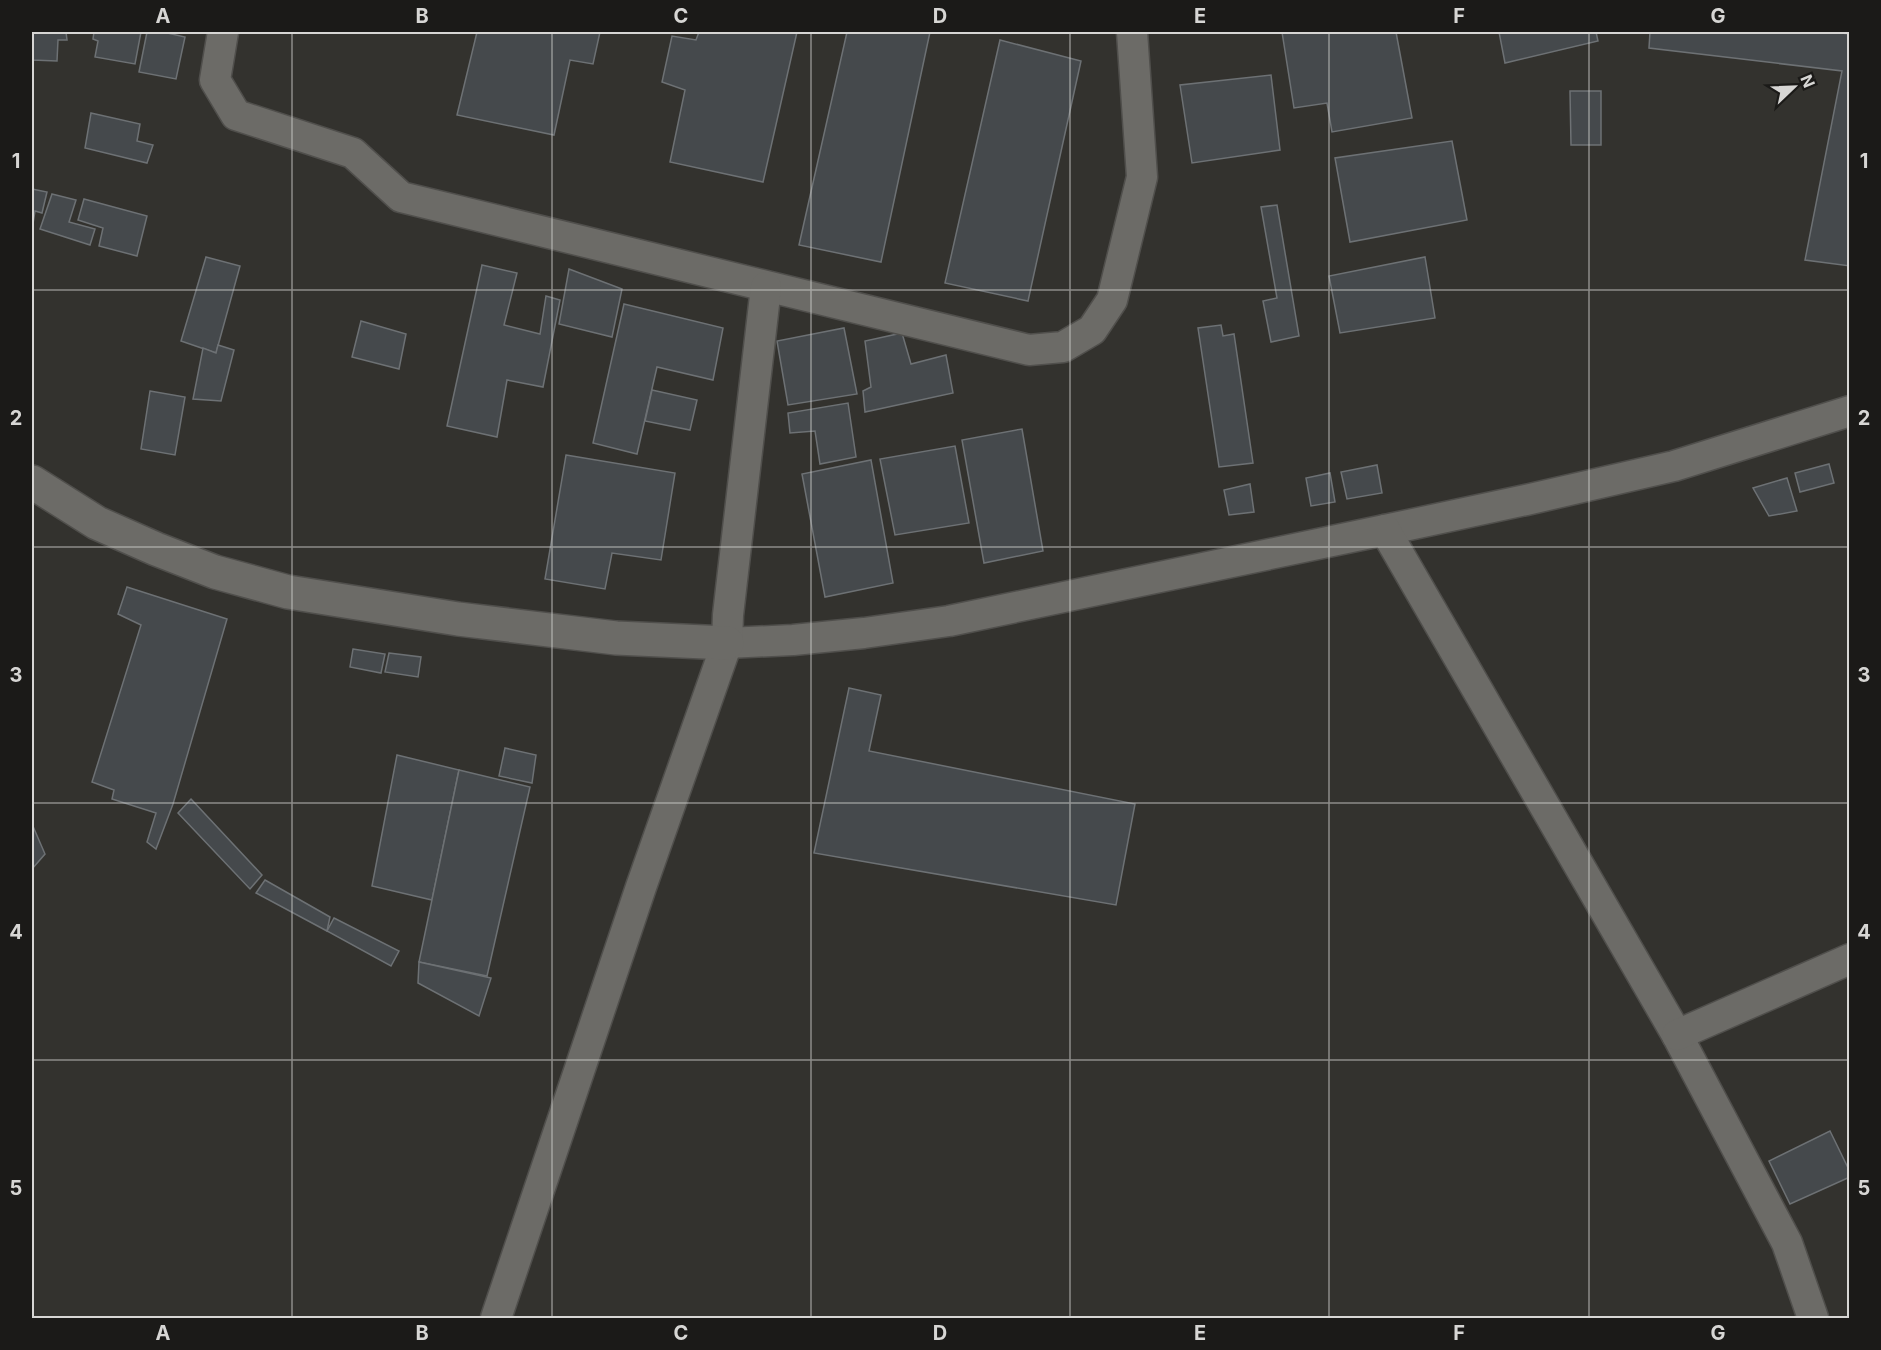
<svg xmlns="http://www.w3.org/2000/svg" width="1881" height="1350" viewBox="0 0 1881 1350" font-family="Inter,sans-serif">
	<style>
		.building { fill: #45494c; stroke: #6d7174; stroke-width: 1.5 }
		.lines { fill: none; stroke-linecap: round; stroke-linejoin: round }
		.street-casing { stroke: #504f4c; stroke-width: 33 }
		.secondary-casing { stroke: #504f4c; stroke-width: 36 }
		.street { stroke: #6c6b67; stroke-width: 30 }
		.secondary { stroke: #6c6b67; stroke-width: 33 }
		.grid { fill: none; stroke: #d7d6d4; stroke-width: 1.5; stroke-opacity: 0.55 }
		.neatline { fill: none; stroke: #d7d6d4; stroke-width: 2 }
		.grid-label { font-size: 20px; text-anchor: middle; font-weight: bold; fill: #d7d6d4 }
	</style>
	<rect width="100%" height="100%" fill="#33322e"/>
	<!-- building -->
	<g class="building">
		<path d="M32,32H66L67,40H58L57,61L32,60Z"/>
		<path d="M94,32H141L135,64L95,57L98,41L93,39Z"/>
		<path d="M147,32H163L185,37L176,79L139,72Z"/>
		<path d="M477,32H600L593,64L570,60L554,135L457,115Z"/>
		<path d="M699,32H797L763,182L670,162L685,90L662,82L672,36L696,40Z"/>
		<path d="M847,32H930L881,262L799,245Z"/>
		<path d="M1282,32H1396L1412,118L1332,132L1327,103L1294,108Z"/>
		<path d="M1499,32H1596L1598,41L1505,63Z"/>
		<path d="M1650,32H1832L1850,34V266L1805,260L1842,71L1649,48Z"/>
		<path d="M1000,40L1081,61L1028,301L945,283Z"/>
		<path d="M1271,75L1280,150L1192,163L1180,85Z"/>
		<path d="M1570,91H1601V145H1571Z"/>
		<path d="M91,113L140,124L137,141L153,145L147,163L85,148Z"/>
		<path d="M1452,141L1467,220L1350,242L1335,158Z"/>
		<path d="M32,189L47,192L42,213L35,211L32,230Z"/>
		<path d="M52,194L76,200L69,222L95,229L90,245L40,229Z"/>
		<path d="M84,199L147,216L137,256L99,246L103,228L78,220Z"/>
		<path d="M1277,205L1299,336L1271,342L1263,301L1277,298L1261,207Z"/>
		<path d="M206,257L240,266L216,353L181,341Z"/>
		<path d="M1425,257L1435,318L1340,333L1329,276Z"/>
		<path d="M482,265L517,273L504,325L540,334L546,296L560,300L543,387L507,380L497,437L447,426Z"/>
		<path d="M569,269L622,289L612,337L559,324Z"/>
		<path d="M624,304L723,328L713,380L657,367L637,454L593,443Z"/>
		<path d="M361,321L406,334L399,369L352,357Z"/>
		<path d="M1221,325L1223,336L1234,334L1253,463L1219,467L1198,328Z"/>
		<path d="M844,328L857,394L788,405L777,341Z"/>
		<path d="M902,333L911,364L946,355L953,393L865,412L863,391L871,387L865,341Z"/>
		<path d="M218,345L234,350L221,401L193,399L203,348L216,353Z"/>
		<path d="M652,390L697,400L690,430L645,421Z"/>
		<path d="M150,391L185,397L175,455L141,449Z"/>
		<path d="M848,403L856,457L820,464L815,431L790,433L788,413Z"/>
		<path d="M1022,429L1043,551L984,563L962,440Z"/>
		<path d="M955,446L969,523L895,535L880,459Z"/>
		<path d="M566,455L675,473L661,560L612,553L605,589L545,579Z"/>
		<path d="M871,460L893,583L825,597L802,474Z"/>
		<path d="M1829,464L1834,483L1800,492L1795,473Z"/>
		<path d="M1377,465L1382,493L1347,499L1341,472Z"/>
		<path d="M1330,473L1335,502L1311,506L1306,478Z"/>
		<path d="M1787,478L1797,511L1769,516L1753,488Z"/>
		<path d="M1250,484L1254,512L1229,515L1224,490Z"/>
		<path d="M127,587L227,619L173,804L156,849L147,842L156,813L112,799L114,790L92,782L141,625L118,614Z"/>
		<path d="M353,649L385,654L381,673L350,667Z"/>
		<path d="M389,653L421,657L418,677L385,672Z"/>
		<path d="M849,688L881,695L869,751L1135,804L1116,905L814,853Z"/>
		<path d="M505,748L536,755L532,783L499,776Z"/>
		<path d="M397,755L459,770L432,900L372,886Z"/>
		<path d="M459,770L530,787L487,976L419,962Z"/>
		<path d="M191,799L262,875L250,889L178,813Z"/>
		<path d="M32,824L45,854L32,869Z"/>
		<path d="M265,880L330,917L327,931L256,893Z"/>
		<path d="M334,918L399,951L391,966L327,931Z"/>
		<path d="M419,962L491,978L479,1016L418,983Z"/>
		<path d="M1830,1131L1850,1172V1177L1790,1204L1769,1161Z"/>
	</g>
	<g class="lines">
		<defs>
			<g id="street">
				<path d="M223,32L215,80L236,115L353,153L401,197L1029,350L1063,347L1092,330L1112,300L1142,177L1132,32"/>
				<path d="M1385,530L1526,500L1674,466L1850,411"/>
				<path d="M727,643L793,640L864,633L949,621L1385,530L1677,1035L1787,1243L1813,1318"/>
				<path d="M1677,1035L1850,959"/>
				<path d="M496,1318L641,887L727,643L728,615L766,287"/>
			</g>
			<path id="secondary" d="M32,482L97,523L156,549L215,572L288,592L458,619L616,638L727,643"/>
		</defs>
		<!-- street casing -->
		<use href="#street" class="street-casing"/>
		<!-- secondary casing -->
		<use href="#secondary" class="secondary-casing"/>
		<!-- street -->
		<use href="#street" class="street"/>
		<!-- secondary -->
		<use href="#secondary" class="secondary"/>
	</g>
	<!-- grid -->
	<path class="grid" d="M292,32V1318M552,32V1318M811,32V1318M1070,32V1318M1329,32V1318M1589,32V1318M32,290H1850M32,547H1850M32,803H1850M32,1060H1850"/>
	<!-- border -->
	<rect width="1881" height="1350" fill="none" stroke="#1b1a18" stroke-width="66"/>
	<!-- north arrow -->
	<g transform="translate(1794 87) rotate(67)" stroke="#1b1a18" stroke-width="4.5" paint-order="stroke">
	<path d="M0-4.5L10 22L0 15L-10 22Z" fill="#d7d6d4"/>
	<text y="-9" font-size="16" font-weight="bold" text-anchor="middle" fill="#d7d6d4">N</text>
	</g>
	<rect x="33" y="33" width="1815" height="1284" class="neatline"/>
	<g class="grid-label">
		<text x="163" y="23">A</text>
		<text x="422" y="23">B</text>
		<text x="681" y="23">C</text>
		<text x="940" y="23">D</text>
		<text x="1200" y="23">E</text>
		<text x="1459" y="23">F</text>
		<text x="1718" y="23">G</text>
		<text x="16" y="168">1</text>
		<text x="1864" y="168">1</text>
		<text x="16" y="425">2</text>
		<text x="1864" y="425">2</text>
		<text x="16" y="682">3</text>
		<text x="1864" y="682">3</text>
		<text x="16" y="939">4</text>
		<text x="1864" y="939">4</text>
		<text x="16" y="1195">5</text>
		<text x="1864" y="1195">5</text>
		<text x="163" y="1340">A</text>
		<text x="422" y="1340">B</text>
		<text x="681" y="1340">C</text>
		<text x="940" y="1340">D</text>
		<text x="1200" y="1340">E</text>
		<text x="1459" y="1340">F</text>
		<text x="1718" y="1340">G</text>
	</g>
</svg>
